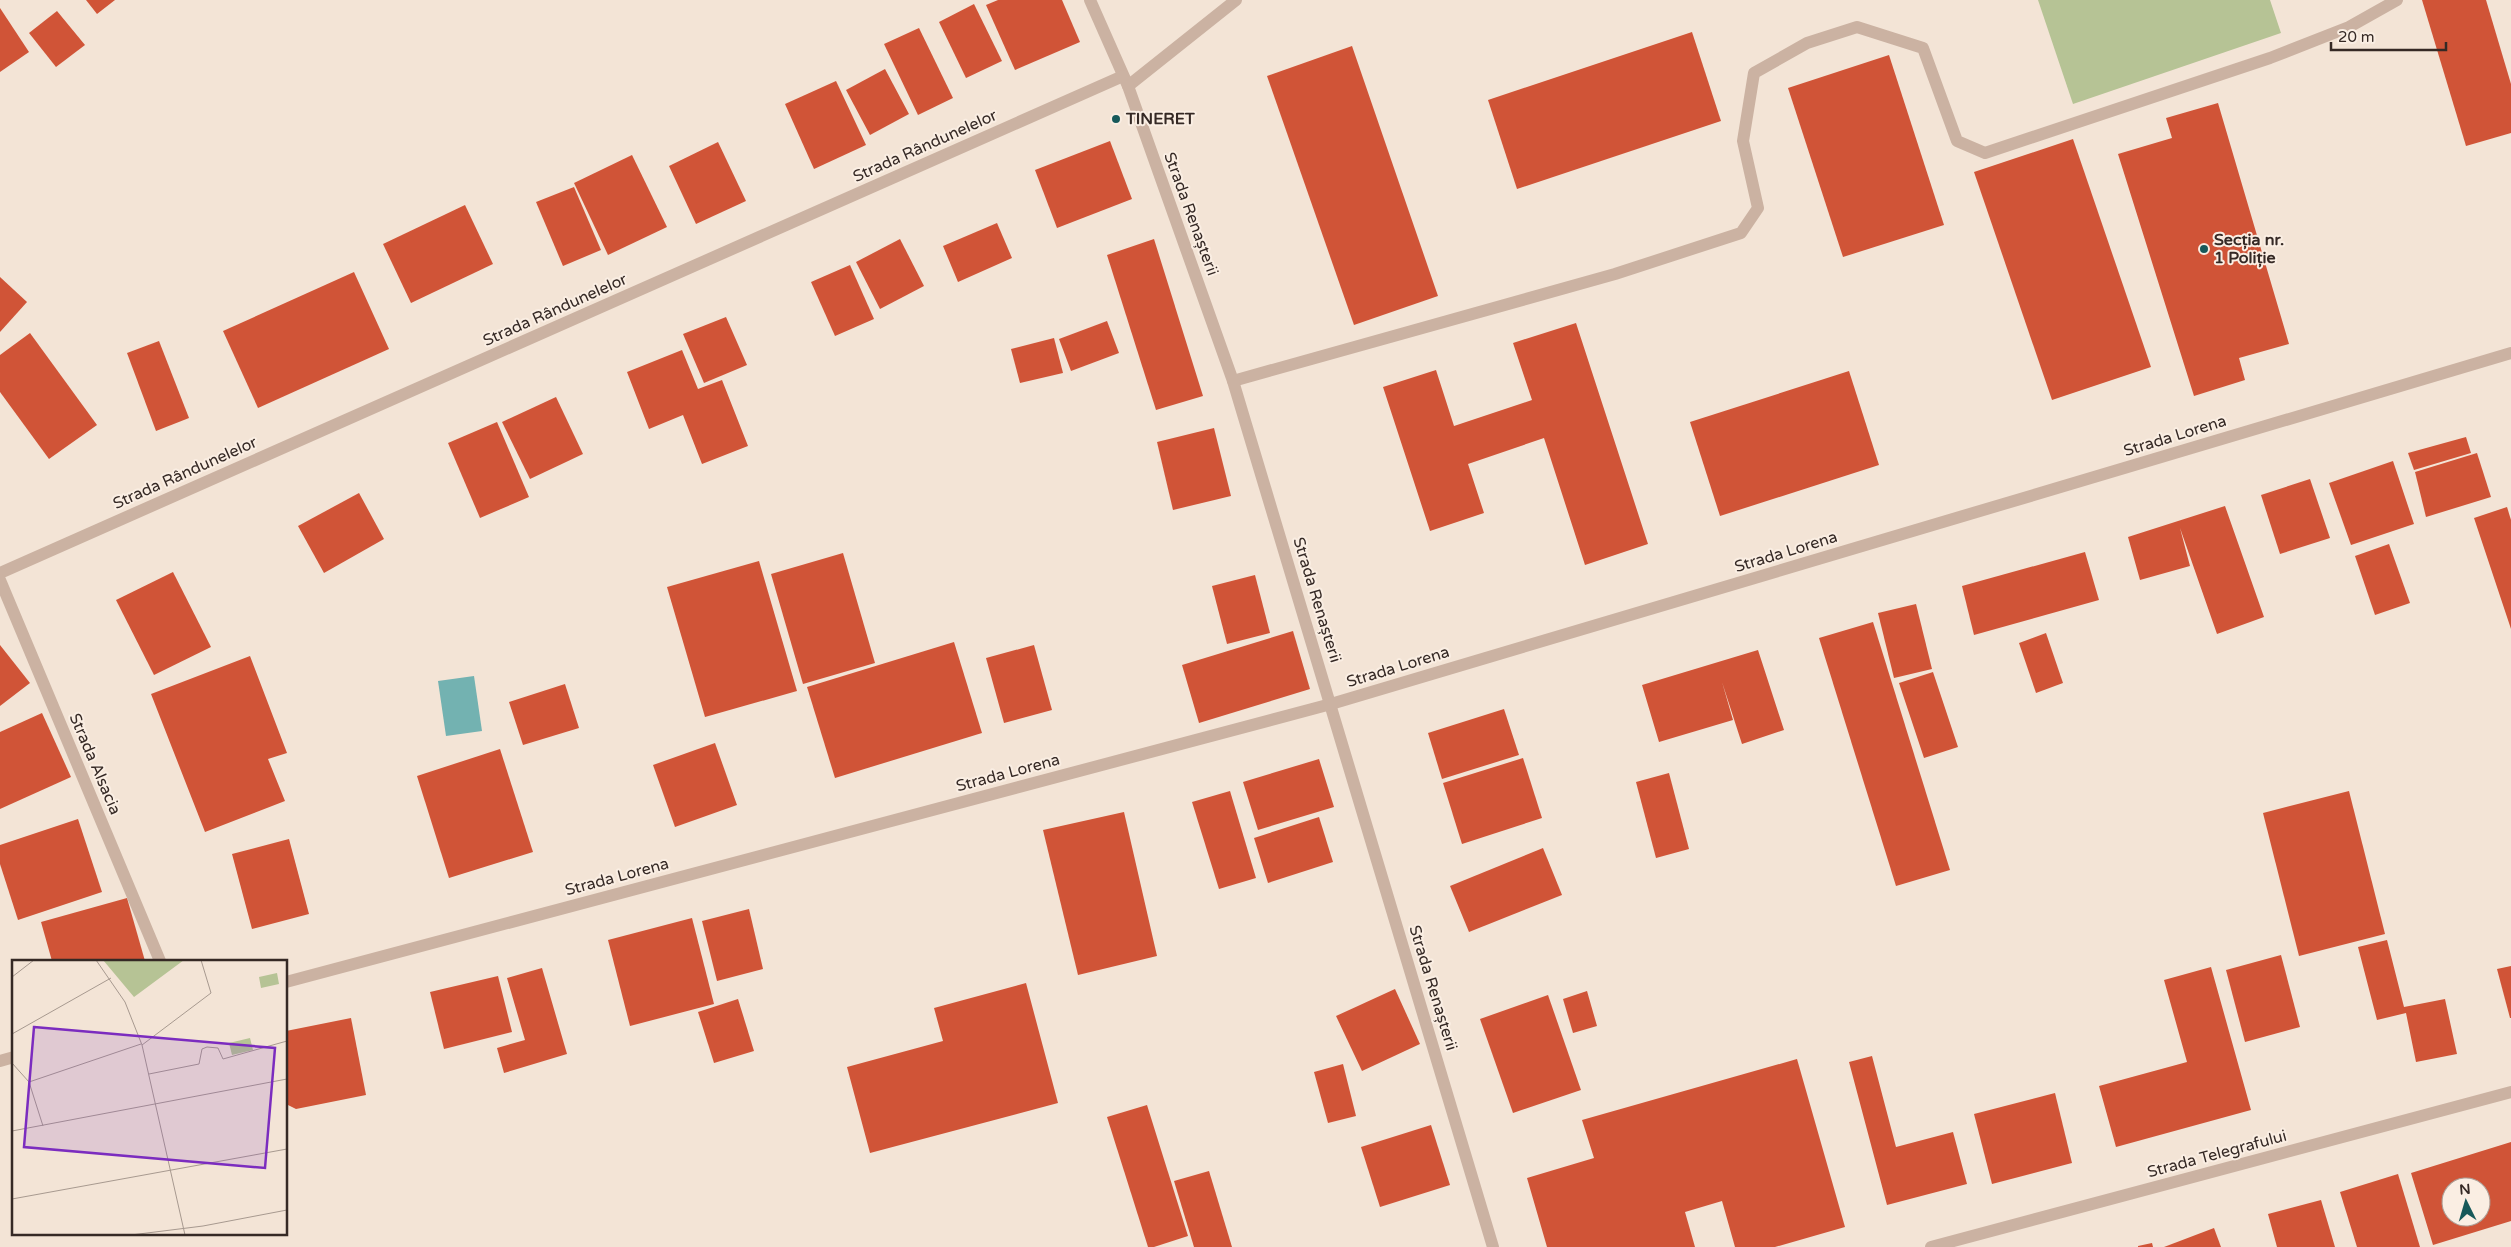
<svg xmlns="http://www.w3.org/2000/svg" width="2511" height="1247" viewBox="0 0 2511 1247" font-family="'Varela Round',sans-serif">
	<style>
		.green { fill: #b6c395 }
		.water { fill: #73b2b1 }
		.building { fill: #d05437; fill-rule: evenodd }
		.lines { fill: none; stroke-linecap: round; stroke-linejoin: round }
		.service { stroke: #cbb2a2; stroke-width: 12 }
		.minor { stroke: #cbb2a2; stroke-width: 12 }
		.poi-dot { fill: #17595a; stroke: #faeee3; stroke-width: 2 }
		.labels { text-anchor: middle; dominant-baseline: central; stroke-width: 4; stroke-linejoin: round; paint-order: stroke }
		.poi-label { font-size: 16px; font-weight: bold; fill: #352925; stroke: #faeee3; text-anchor: start }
		.street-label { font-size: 16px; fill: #352925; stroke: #faeee3 }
		.inset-road { fill: none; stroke: #a7998f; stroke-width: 1 }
		.view { fill: #7b2cbf; fill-opacity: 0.15; stroke: #7b2cbf; stroke-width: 2.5 }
		.inset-edge { fill: none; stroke: #352925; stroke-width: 2.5 }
	</style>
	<rect width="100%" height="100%" fill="#f3e4d6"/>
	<!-- green -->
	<path class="green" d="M2038,0H2270L2281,33L2073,104Z"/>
	<!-- water -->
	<path class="water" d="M474,676L482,731L446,736L438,681Z"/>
	<!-- building -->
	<g class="building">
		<path d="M86,0H115L97,14Z"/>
		<path d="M998,0H1062L1080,42L1015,70L986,5Z"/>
		<path d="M2422,0H2486L2511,84V133L2466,146Z"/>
		<path d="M974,4L1002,61L966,78L939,22Z"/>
		<path d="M0,8L29,52L0,72Z"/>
		<path d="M57,11L85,45L56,67L29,33Z"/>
		<path d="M919,28L953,98L918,115L884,44Z"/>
		<path d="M1692,32L1721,121L1517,189L1488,100Z"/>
		<path d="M1352,46L1438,296L1354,325L1267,76Z"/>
		<path d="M1889,55L1944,225L1843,257L1788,88Z"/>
		<path d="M885,69L909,114L870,135L846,90Z"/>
		<path d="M836,81L866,145L814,169L785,104Z"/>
		<path d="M2218,103L2289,344L2239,358L2245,380L2194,396L2118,154L2172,138L2166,118Z"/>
		<path d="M2073,139L2151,367L2052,400L1974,172Z"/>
		<path d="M1110,141L1132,199L1057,228L1035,170Z"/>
		<path d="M718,142L746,201L696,224L669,166Z"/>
		<path d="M632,155L667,227L608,255L574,183Z"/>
		<path d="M574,187L601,250L563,266L536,202Z"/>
		<path d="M465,205L493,264L411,303L383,244Z"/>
		<path d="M997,223L1012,258L958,282L943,246Z"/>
		<path d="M900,239L924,286L880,309L856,262Z"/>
		<path d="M1154,239L1203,396L1156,410L1107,255Z"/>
		<path d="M850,265L874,319L835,336L811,282Z"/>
		<path d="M354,272L389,349L258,408L223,331Z"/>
		<path d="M0,277L27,302L0,332Z"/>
		<path d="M726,317L747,365L704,383L683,334Z"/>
		<path d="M1107,321L1119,353L1071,371L1059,339Z"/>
		<path d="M1576,323L1648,544L1585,565L1544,438L1468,464L1484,513L1430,531L1383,387L1436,370L1454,426L1532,400L1513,343Z"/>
		<path d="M30,333L97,425L49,459L0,392V355Z"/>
		<path d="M1054,338L1063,373L1020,383L1011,349Z"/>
		<path d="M159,341L189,418L156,431L127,353Z"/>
		<path d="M682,350L698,389L722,380L748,446L702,464L683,415L649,429L627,372Z"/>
		<path d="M1849,371L1879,465L1720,516L1690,422Z"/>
		<path d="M556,397L583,454L530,479L502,422Z"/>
		<path d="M497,422L529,497L480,518L448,443Z"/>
		<path d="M1214,428L1231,496L1173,510L1157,442Z"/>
		<path d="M2466,437L2471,453L2414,470L2408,453Z"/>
		<path d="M2477,453L2491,497L2426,517L2415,472Z"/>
		<path d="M2393,461L2414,524L2351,545L2329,483Z"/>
		<path d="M2310,479L2330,538L2280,554L2261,495Z"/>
		<path d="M359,493L384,539L324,573L298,526Z"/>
		<path d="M2225,506L2264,617L2217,634L2180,528L2190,566L2140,580L2128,537Z"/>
		<path d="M2507,507L2511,520V629L2474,518Z"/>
		<path d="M2389,544L2410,603L2375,615L2355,556Z"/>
		<path d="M2085,552L2099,600L1974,635L1962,586Z"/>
		<path d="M843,553L875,663L803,684L771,574Z"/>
		<path d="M759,561L797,691L705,717L667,587Z"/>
		<path d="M173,572L211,647L154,675L116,600Z"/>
		<path d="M1255,575L1270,633L1227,644L1212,586Z"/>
		<path d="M1916,604L1932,669L1894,678L1878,613Z"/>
		<path d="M1873,622L1950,870L1896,886L1819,638Z"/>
		<path d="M1293,631L1310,689L1199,723L1182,665Z"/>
		<path d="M2046,633L2063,683L2036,693L2019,643Z"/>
		<path d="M954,642L982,733L835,778L807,687Z"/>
		<path d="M0,645L30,683L0,706Z"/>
		<path d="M1034,645L1052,710L1004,723L986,658Z"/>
		<path d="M1758,650L1784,730L1742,744L1722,682L1733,720L1659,742L1642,685Z"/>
		<path d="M250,656L287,753L268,759L285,801L205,832L151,694Z"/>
		<path d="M1933,672L1958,747L1924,758L1899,683Z"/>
		<path d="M565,684L579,728L523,745L509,702Z"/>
		<path d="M1504,709L1519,755L1442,779L1428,733Z"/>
		<path d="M42,713L71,777L0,809V732Z"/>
		<path d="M715,743L737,805L675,827L653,765Z"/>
		<path d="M500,749L533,852L449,878L417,776Z"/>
		<path d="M1523,758L1542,818L1462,844L1443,783Z"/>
		<path d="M1319,759L1334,807L1258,830L1243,782Z"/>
		<path d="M1669,773L1689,849L1656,858L1636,782Z"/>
		<path d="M1230,791L1256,878L1219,889L1192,802Z"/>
		<path d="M2349,791L2385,934L2299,956L2263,813Z"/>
		<path d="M1124,812L1157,956L1078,975L1043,830Z"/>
		<path d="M1319,817L1333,862L1268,883L1254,838Z"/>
		<path d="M78,819L102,892L18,920L0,864V845Z"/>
		<path d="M289,839L309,914L252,929L232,854Z"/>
		<path d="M1543,848L1562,895L1469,932L1450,886Z"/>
		<path d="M127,898L145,961H52L41,922Z"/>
		<path d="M749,909L763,969L717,981L702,921Z"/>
		<path d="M692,918L714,1004L630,1026L608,940Z"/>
		<path d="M2387,940L2404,1007L2445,999L2457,1054L2416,1062L2406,1013L2377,1020L2358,947Z"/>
		<path d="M2281,955L2300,1027L2245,1042L2226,970Z"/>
		<path d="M2511,966V1018H2510L2497,969Z"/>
		<path d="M2211,967L2251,1110L2116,1147L2099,1086L2187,1062L2164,980Z"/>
		<path d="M542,968L567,1054L504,1073L497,1048L525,1040L507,978Z"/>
		<path d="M498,976L512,1032L444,1049L430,992Z"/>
		<path d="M1026,983L1058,1103L870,1153L847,1067L943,1041L934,1008Z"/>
		<path d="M1395,989L1420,1044L1362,1071L1336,1016Z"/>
		<path d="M1587,991L1597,1026L1573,1033L1563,999Z"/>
		<path d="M1548,995L1581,1090L1513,1113L1480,1019Z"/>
		<path d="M738,999L754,1051L714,1063L698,1012Z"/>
		<path d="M351,1018L366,1095L296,1109L286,1104V1031Z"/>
		<path d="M1872,1056L1896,1147L1953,1132L1967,1184L1887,1205L1849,1062Z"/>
		<path d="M1797,1059L1845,1227L1775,1247H1735L1722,1201L1685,1212L1695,1247H1547L1527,1178L1594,1158L1582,1120Z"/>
		<path d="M1343,1064L1356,1116L1328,1123L1314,1072Z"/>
		<path d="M2055,1093L2072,1163L1992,1184L1974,1114Z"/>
		<path d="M1147,1105L1188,1236L1154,1247H1148L1107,1117Z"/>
		<path d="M1431,1125L1450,1185L1380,1207L1361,1147Z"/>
		<path d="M2511,1142V1221L2433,1245L2411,1173ZM2451,1187H2481V1217H2451Z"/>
		<path d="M1209,1171L1232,1247H1194L1174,1181Z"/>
		<path d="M2398,1174L2420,1247H2357L2340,1192Z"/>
		<path d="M2321,1200L2335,1247H2277L2268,1214Z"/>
		<path d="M2214,1228L2221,1247H2164Z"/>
		<path d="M2152,1243L2153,1247H2138V1246Z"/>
	</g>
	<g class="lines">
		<!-- service -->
		<g class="service">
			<path d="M1128,86L1236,0"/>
			<path d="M1233,381L1615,274L1741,233L1758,208L1743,141L1754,73L1807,43L1857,27L1923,48L1957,141L1985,153L2270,58L2349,27L2397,0"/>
		</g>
		<!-- minor -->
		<g class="minor">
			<path d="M1090,0L1128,86L1233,381L1493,1247"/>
			<path d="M0,573L1123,76"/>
			<path d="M0,580L160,961"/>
			<path d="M286,982L1331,704L2511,353"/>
			<path d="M0,1061L14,1057"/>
			<path d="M1931,1247L2511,1092"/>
		</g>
	</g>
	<!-- markers -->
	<g class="poi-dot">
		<circle cx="1116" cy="119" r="5"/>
		<circle cx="2204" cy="249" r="5"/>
	</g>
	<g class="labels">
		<!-- poi labels -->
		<g class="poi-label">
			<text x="1126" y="119">TINERET</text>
			<text x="2214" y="240">Secția nr.<tspan x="2214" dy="18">1 Poliție</tspan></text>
		</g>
		<!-- street labels -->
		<g class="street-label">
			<text transform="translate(925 146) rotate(-24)">Strada Rândunelelor</text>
			<text transform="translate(1191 214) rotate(70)">Strada Renașterii</text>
			<text transform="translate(555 310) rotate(-24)">Strada Rândunelelor</text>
			<text transform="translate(2175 436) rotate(-17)">Strada Lorena</text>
			<text transform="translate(185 473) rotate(-24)">Strada Rândunelelor</text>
			<text transform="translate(1786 552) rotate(-17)">Strada Lorena</text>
			<text transform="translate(1317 600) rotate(73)">Strada Renașterii</text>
			<text transform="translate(1398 667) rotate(-17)">Strada Lorena</text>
			<text transform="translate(95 764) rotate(67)">Strada Alsacia</text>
			<text transform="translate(1008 773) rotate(-15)">Strada Lorena</text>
			<text transform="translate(617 877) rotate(-15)">Strada Lorena</text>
			<text transform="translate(1433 988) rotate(73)">Strada Renașterii</text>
			<text transform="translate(2217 1154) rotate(-15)">Strada Telegrafului</text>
		</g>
	</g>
	<!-- overview -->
	<g transform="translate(12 960)">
		<rect width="275" height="275" fill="#f3e4d6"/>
		<path d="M91,0H172L122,37ZM265,13L267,24L249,28L247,17ZM238,78L241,90L220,95L217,83Z" fill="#b6c395"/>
		<path class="inset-road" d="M84,0L113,42L130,85L173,275M0,17L22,0M0,74L99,18M130,85L199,33L189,0M0,103L17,122L31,166M137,114L187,104L190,89L195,87L206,88L211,99L275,81M17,122L129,84M0,171L275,119M0,239L275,189M119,275L191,266L275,250"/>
		<path class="view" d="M22,67L263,88L253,208L12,187Z"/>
		<rect width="275" height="275" class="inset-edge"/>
	</g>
	<!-- north arrow -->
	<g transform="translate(2466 1202) rotate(355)"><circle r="24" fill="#faeee3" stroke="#ab9f97"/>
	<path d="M0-4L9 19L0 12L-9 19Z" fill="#17595a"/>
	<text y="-8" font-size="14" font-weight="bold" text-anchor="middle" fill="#352925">N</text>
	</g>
	<!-- scale -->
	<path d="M2331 42v8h115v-8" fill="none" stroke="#352925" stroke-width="2.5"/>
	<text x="2338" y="42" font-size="15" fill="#352925" stroke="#faeee3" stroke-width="4" paint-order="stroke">20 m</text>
</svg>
